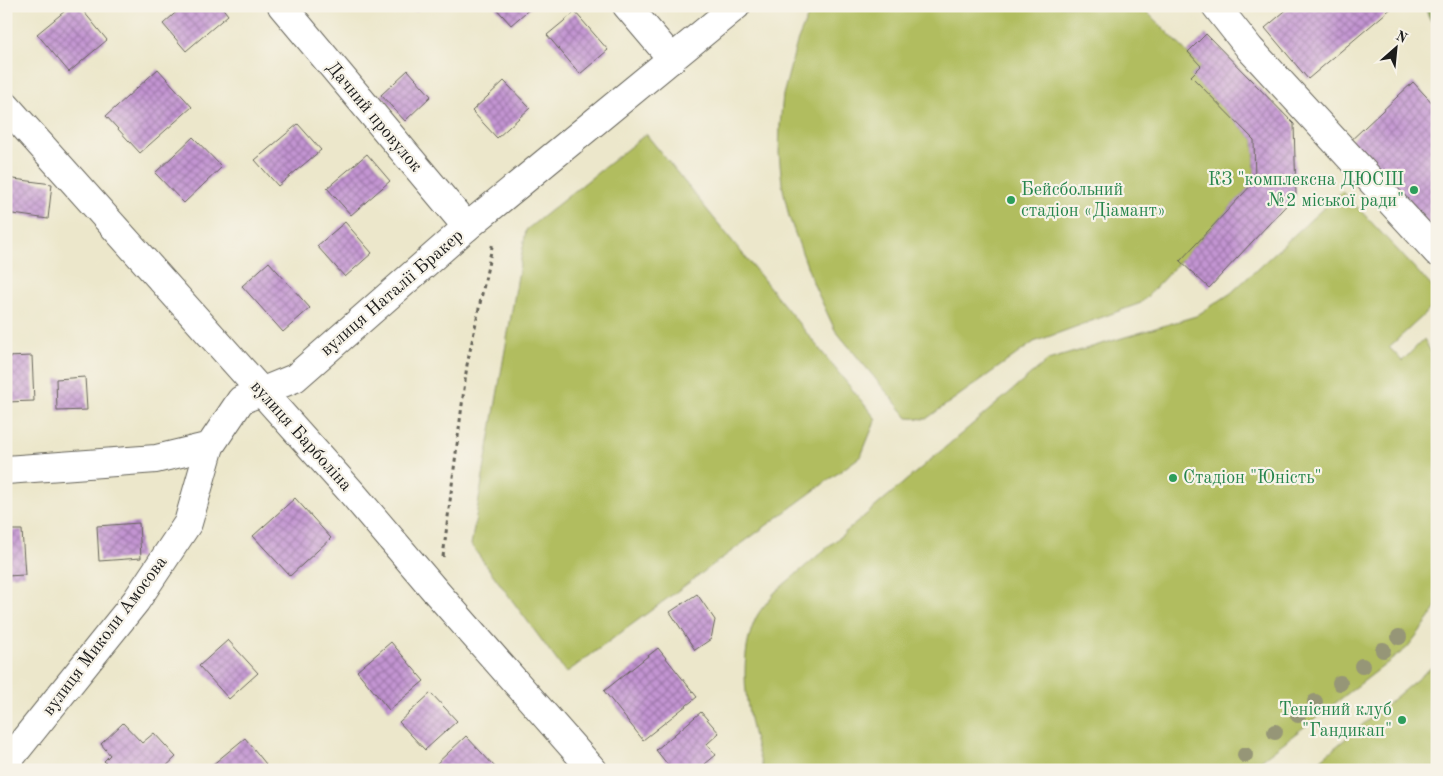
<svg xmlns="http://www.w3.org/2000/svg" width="1443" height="776" viewBox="0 0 1443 776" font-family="'Old Standard TT',serif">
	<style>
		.forest { fill: url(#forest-firs); stroke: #546038 }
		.garden { fill: #b1bd5e; stroke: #666c3d }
		.building { fill: url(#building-cross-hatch) }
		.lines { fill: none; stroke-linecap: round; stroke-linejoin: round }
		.minor-casing { stroke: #656359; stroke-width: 30 }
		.path { stroke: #656359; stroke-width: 3; stroke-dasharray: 4 4; stroke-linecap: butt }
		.minor { stroke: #fff; stroke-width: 28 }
		.tree { fill: #969677 }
		.leisure-dot { fill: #2e9e5b; stroke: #f7f3e8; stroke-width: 2 }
		.labels { text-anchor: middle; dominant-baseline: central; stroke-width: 4.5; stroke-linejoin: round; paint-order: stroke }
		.street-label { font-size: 18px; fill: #1c1c1c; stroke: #f7f3e8 }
		.leisure-label { font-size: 18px; fill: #27864d; stroke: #f7f3e8; text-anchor: end }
	</style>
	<defs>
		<pattern id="forest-firs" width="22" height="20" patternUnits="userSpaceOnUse" patternTransform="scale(1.25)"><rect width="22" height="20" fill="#8ca455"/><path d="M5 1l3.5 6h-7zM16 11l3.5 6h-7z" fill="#728546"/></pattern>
		<pattern id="building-cross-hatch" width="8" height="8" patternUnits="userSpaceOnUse" patternTransform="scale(1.25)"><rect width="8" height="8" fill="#c394d2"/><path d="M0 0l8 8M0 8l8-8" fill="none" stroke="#9e78aa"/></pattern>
	</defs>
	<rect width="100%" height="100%" fill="#f7f3e8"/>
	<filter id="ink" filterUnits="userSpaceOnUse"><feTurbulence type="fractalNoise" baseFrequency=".02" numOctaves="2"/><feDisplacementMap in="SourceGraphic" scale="10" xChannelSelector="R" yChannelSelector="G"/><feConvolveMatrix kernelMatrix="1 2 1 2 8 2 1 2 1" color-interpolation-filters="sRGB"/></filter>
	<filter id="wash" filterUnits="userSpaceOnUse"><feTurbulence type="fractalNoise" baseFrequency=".0096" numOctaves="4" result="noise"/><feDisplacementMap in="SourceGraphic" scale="20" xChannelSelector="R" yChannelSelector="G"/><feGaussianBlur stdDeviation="1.12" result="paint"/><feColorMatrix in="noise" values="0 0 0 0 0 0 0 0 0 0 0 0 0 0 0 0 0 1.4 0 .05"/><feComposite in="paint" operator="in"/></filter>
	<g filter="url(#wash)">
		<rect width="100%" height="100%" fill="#ece7cb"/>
		<!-- forest -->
		<path class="forest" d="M1424,6H1437V27L1431,21Z"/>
		<!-- garden -->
		<g class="garden">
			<path d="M812,6H1141L1201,66L1191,76L1254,140L1255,181L1141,303L1034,342L926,419L908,418L835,330L814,285L789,217L782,184L779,153L780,125L783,95L797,42Z"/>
			<path d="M646,134L876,419L861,456L566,673L471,545L526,230Z"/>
			<path d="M1342,191L1437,292V303L1389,347L1402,361L1424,339L1437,363V607L1430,618L1407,648L1248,770H763C749,723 735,666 755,620C759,610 769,601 775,592L1048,360L1196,316L1231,293Z"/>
			<path d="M1433,666L1437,671V770H1308Z"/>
		</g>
		<g id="blocks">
			<!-- building -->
			<g class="building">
				<path d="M71,6H79L107,40L69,72L37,34Z"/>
				<path d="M183,6H221L228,15L186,51L163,24Z"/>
				<path d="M410,6H423L416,12Z"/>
				<path d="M494,6H533L511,25Z"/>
				<path d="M1291,6H1394L1308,79L1265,28Z"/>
				<path d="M575,12L608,50L580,74L547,35Z"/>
				<path d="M1206,34L1294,124L1296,195L1209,288L1180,261L1255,181L1254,140L1191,76L1201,66L1188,52Z"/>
				<path d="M158,69L192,107L140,153L106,116Z"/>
				<path d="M408,70L431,96L405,121L381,95Z"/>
				<path d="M504,81L530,108L497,138L472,111Z"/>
				<path d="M1413,82L1437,108V237L1348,143Z"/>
				<path d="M298,124L321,150L278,186L255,160Z"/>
				<path d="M193,137L222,167L184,203L155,173Z"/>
				<path d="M367,154L390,181L351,215L327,188Z"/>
				<path d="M6,178L52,184L48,219L6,213Z"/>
				<path d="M345,222L372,253L345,277L317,246Z"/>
				<path d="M269,262L310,308L283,332L242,286Z"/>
				<path d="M32,356L34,401L6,402V357Z"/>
				<path d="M85,377L87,410L57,411L56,379Z"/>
				<path d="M295,498L331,538L290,576L253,536Z"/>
				<path d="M139,523L141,558L99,561L97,526Z"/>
				<path d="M6,530H22L25,575L6,576Z"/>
				<path d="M697,594L715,620L711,639L695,650L670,612Z"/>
				<path d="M228,640L258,673L229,699L199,666Z"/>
				<path d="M391,642L424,681L389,710L357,671Z"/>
				<path d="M658,648L697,697L643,740L604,691Z"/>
				<path d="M431,693L457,721L425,750L399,722Z"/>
				<path d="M701,712L719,733L707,744L716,755L705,764L710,770H672L656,750Z"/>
				<path d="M123,723L142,743L154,733L176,757L162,770H113L104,761L110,755L101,744Z"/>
				<path d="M466,736L495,767L492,770H438L434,766Z"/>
				<path d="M245,738L266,764L259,770H206Z"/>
			</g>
		</g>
	</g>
	<g filter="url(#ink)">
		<use href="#blocks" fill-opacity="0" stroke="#656359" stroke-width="1"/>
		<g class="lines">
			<defs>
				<g id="minor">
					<path d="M282,6L467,227"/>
					<path d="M627,6L672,59"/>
					<path d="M1216,6L1250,49L1437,252"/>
					<path d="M6,106L353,494L438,594L593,770"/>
					<path d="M6,470L156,459L210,446L241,400L295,378L467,227L736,6"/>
					<path d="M6,763L136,601L188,523L210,446"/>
				</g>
			</defs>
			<!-- minor casing -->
			<use href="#minor" class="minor-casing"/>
			<!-- path -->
			<path class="path" d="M443,557L467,365L493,242"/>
			<!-- minor -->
			<use href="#minor" class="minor"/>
		</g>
		<!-- trees -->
		<g class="tree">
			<circle cx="1399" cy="637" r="8"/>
			<circle cx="1383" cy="650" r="8"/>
			<circle cx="1362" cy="666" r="8"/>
			<circle cx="1340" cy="683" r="8"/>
			<circle cx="1315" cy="702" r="8"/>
			<circle cx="1298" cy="715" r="8"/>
			<circle cx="1275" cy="732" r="8"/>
			<circle cx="1245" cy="755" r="8"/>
		</g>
	</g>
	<!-- markers -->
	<g class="leisure-dot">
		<circle cx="1414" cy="190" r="5"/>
		<circle cx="1011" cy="200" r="5"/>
		<circle cx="1173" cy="478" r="5"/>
		<circle cx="1402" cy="720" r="5"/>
	</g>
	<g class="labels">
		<!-- street labels -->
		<g class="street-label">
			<text transform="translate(374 117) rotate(50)">Дачний провулок</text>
			<text transform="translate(392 293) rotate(-41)">вулиця Наталії Бракер</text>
			<text transform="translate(301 436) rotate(48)">вулиця Барболіна</text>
			<text transform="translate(105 636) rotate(-53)">вулиця Миколи Амосова</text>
		</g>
		<!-- leisure labels -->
		<g class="leisure-label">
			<text x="1404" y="180">КЗ "комплексна ДЮСШ<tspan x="1404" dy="21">№2 міської ради"</tspan></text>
			<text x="1021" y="190" text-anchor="start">Бейсбольний<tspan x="1021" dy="21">стадіон «Діамант»</tspan></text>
			<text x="1183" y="478" text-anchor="start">Стадіон "Юність"</text>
			<text x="1392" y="710">Тенісний клуб<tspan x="1392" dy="21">"Гандикап"</tspan></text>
		</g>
	</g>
	<!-- margin -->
	<rect width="1443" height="776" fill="none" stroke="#f7f3e8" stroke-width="25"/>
	<!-- north arrow -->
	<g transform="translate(1396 48) rotate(27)" stroke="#f7f3e8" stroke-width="4" paint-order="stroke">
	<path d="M0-4L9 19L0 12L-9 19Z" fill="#1c1c1c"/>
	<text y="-8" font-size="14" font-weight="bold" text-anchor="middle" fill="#1c1c1c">N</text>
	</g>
</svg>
